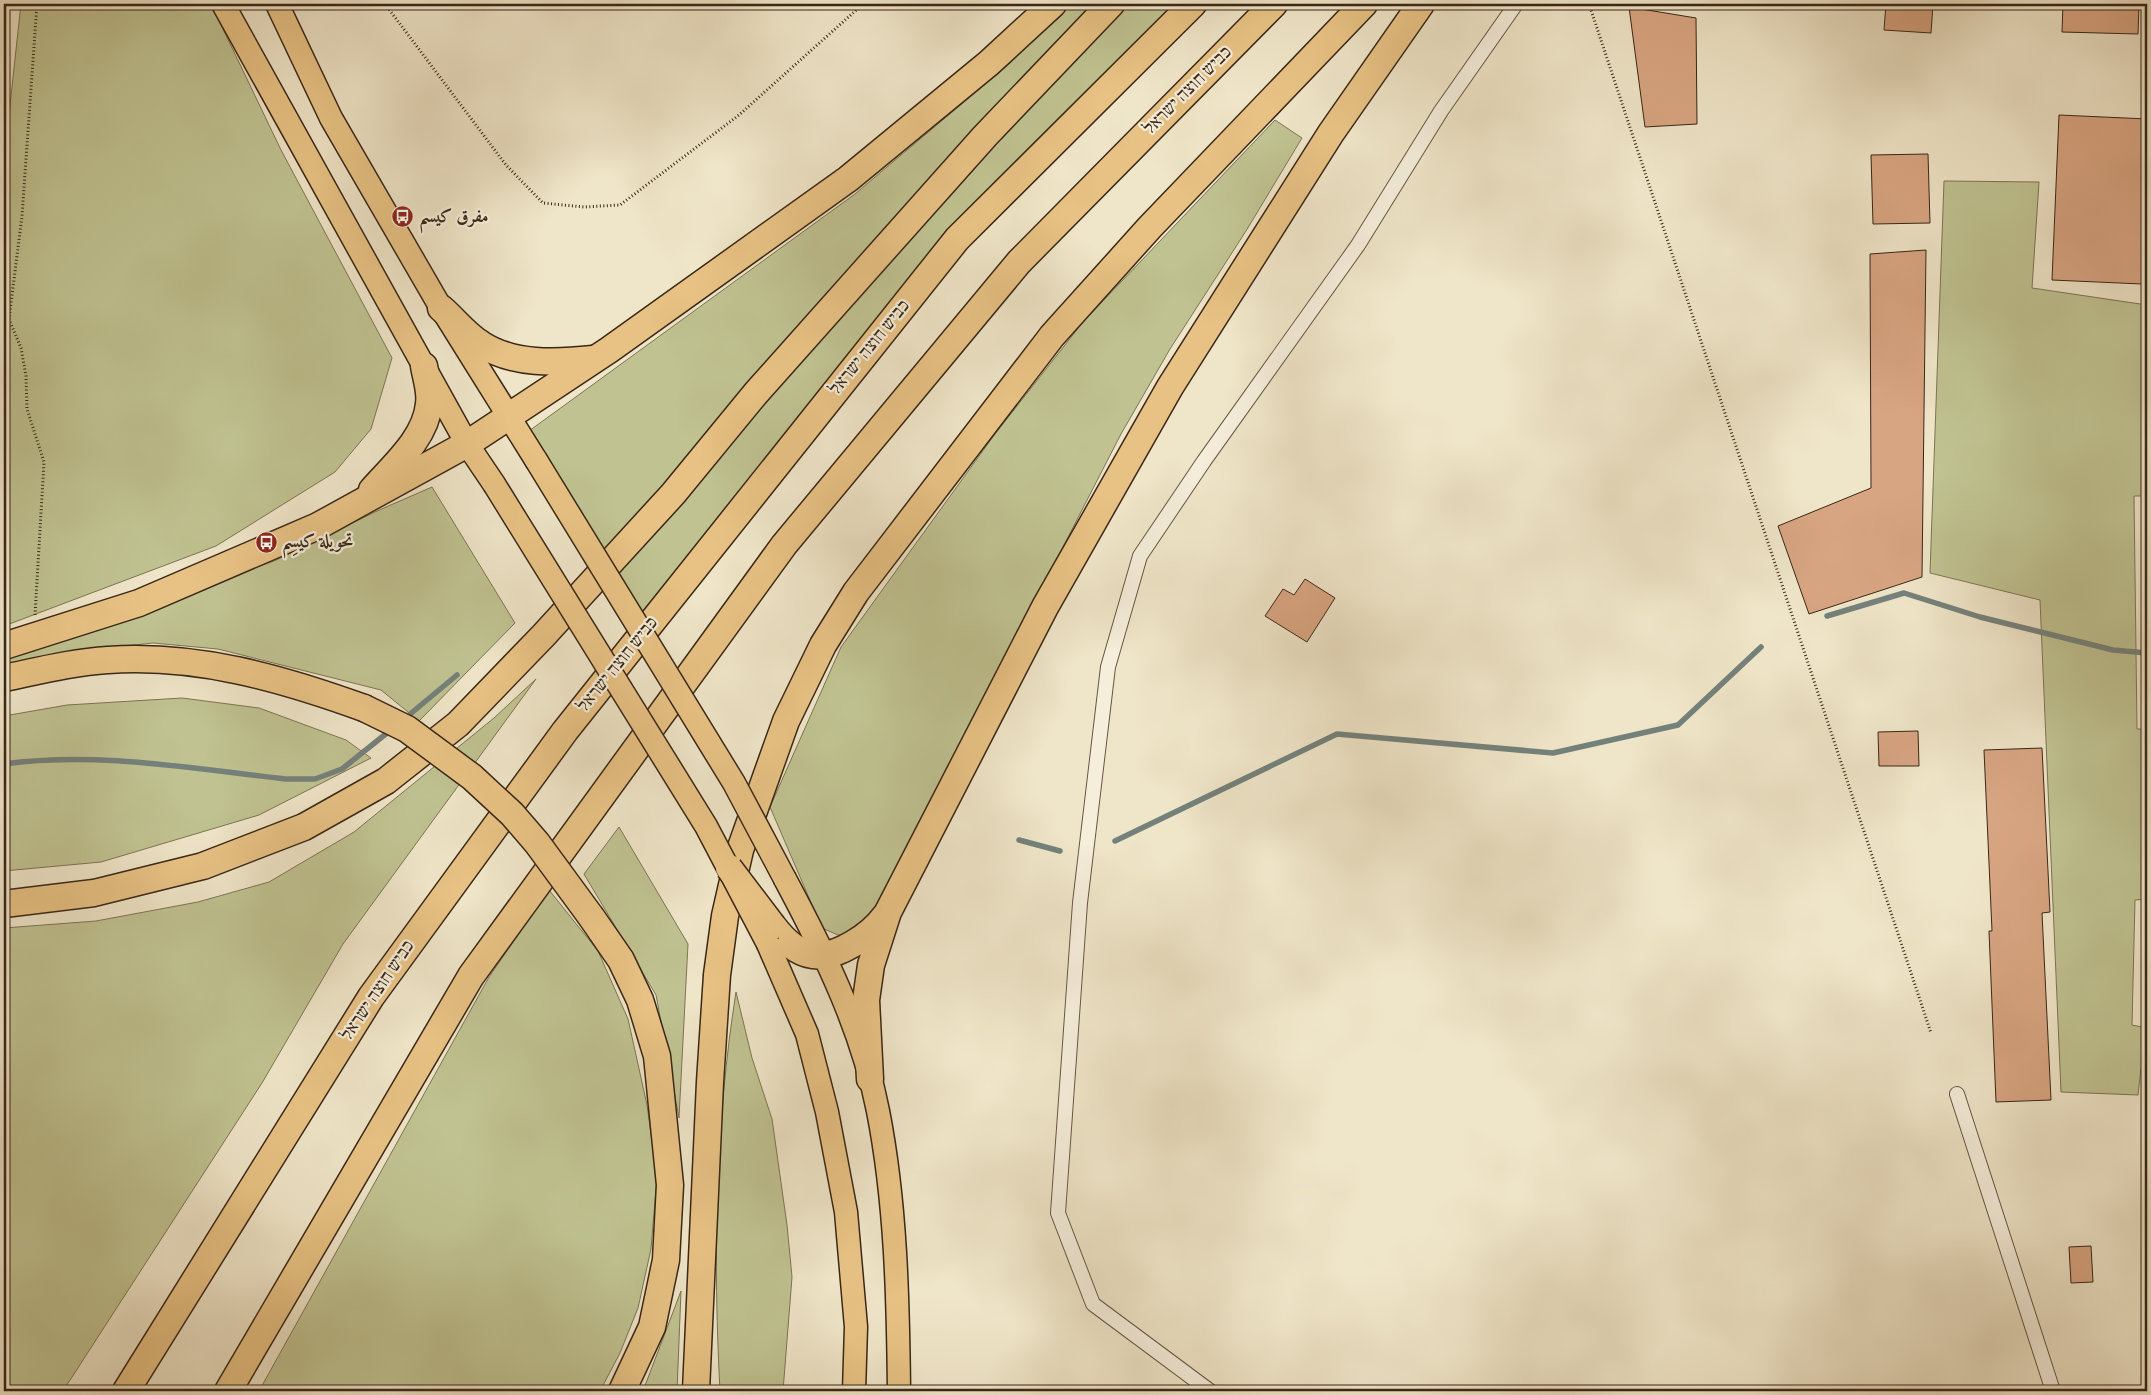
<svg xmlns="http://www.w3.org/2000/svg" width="2151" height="1395" viewBox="0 0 2151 1395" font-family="'IM FELL English',Amiri,'Frank Ruhl Libre',serif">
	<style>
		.green { fill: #c0c291; stroke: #7c7454 }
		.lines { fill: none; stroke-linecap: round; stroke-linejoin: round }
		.stream { stroke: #74817b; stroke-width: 5.5 }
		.building { fill: #d8a582; stroke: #392717 }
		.street-casing { stroke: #665643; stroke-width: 16 }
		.primary-casing { stroke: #392717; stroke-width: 25 }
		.highway-casing { stroke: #392717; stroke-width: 29 }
		.path { stroke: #392717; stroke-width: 3; stroke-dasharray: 1 2.5; stroke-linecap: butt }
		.street { stroke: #f5eedb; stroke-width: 14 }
		.primary { stroke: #e8c284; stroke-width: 22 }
		.highway { stroke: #e8c284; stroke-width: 26 }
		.primary-bridge-casing { stroke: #392717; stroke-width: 25; stroke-linecap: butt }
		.highway-bridge-casing { stroke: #392717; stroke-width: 29; stroke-linecap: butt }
		.primary-bridge { stroke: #e8c284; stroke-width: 22 }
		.highway-bridge { stroke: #e8c284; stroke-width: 26 }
		.labels { text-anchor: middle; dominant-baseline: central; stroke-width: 4.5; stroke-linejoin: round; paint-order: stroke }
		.street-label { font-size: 18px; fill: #392717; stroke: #f5eedb }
		.poi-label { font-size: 18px; font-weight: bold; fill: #392717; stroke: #f5eedb; text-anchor: start }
	</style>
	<rect width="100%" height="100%" fill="#efe5c8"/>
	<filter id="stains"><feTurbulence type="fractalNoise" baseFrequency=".004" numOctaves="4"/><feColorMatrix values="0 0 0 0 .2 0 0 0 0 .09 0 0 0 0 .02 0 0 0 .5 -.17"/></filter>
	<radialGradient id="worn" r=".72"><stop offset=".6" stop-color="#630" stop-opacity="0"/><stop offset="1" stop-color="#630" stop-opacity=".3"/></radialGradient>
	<!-- green -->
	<g class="green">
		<path d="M21,4H211L281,150L392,358L371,429L335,472L216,546L4,626V160Z"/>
		<path d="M1072,4H1176L840,369L641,613L529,431L855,194L1009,64Z"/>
		<path d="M1275,120L1302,138L1246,231L1170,349L1121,434L914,837L879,908L854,933L838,935L822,928L770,807L841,647L995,434L1083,322Z"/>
		<path d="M1944,181L2039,182L2032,288L2147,305V496H2134L2137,729H2147V899L2135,900L2132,1025L2147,1028V1067L2141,1068L2138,1095L2061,1092L2040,600L1930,573Z"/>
		<path d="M432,487L515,623L419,721L381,690L218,649L153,643L78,651L4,665V657L274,561L377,511Z"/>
		<path d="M536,679L343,944L262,1083L63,1391H4V928L96,921L198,902L269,882L354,832L494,718Z"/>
		<path d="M182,698L259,708L346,740L371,758L259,815L101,862L4,871V716L67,705Z"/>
		<path d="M619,827L688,944L679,1118L656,995L584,874Z"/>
		<path d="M549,890L598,951L628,1019L647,1105L657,1177L651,1249L638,1308L620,1353L600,1391H259L489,977Z"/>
		<path d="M736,992L752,1058L772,1119L787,1225L792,1277L783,1391H720C713,1258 715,1125 736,992Z"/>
		<path d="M681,1291L677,1391H643Z"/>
	</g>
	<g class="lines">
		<!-- stream -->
		<g class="stream">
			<path d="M1827,616L1904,593L1980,617L2113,650L2147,653"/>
			<path d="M403,720L457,675"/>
			<path d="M4,764C98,751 193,769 286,779H315L342,769L392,729"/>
			<path d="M1019,840L1060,851"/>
			<path d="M1115,841L1337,734L1553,753L1678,725L1761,647"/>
		</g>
	</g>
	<!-- building -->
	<g class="building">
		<path d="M1886,4H1933L1931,33L1884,30Z"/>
		<path d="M2063,4H2139L2138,34L2062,32Z"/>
		<path d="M1629,7L1696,18L1697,124L1645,127Z"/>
		<path d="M2059,115L2147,119V165L2142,284L2052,280Z"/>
		<path d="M1928,154L1930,223L1873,224L1871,155Z"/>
		<path d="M1926,250L1922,577L1809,614L1778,526L1871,488L1870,254Z"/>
		<path d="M1305,579L1335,598L1307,642L1265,616L1283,589L1294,595Z"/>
		<path d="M1918,731L1919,766H1879L1878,732Z"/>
		<path d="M2042,748L2050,912L2042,913L2051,1100L1996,1102L1989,931H1992L1984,750Z"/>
		<path d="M2091,1246L2093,1282L2071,1283L2069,1247Z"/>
	</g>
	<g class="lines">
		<defs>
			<g id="street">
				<path d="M1957,1094L2053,1391"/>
				<path d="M1210,1391L1093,1304L1058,1213L1080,903L1108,667L1140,556L1204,461L1358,245L1441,111L1516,4"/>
			</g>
			<g id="primary">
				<path d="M223,4L467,444L494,484"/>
				<path d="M277,4L331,118L441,308L536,460"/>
				<path d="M785,879C824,952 862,1029 878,1111C896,1203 898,1298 899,1391"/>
				<path d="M768,944L807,1034L827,1112L846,1212L856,1327L854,1391"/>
			</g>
			<g id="highway">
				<path d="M441,308C454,319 466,335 481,344C513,365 556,363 593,359"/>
				<path d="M372,490C393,466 426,438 429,404C431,392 426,378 424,366"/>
				<path d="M4,646L139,603L318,526L467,444L609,350L848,179L989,63L1053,4"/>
				<path d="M4,678C38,671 73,662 108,660C197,654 281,678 364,708"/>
				<path d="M4,904L94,893L203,866L304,827L386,781L458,724L543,636L673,494L756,393L985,136L1111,4"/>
				<path d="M592,918L621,960L640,1000L657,1056L670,1185L666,1260L652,1327L622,1391"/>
				<path d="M773,926C783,939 796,953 813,955C837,959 872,934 885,916"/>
				<path d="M870,1079L866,1000L871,965L888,912L1045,607L1170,387L1331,133L1421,4"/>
				<path d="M126,1391L371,997L565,731L957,239L1193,4"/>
				<path d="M228,1391L471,976L784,545L1019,262L1274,4"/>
				<path d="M696,1391L710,1082L717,975L725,916L740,850L786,721L823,645L856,592L1052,336L1150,227L1364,4"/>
			</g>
		</defs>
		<!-- street casing -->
		<use href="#street" class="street-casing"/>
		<!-- primary casing -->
		<use href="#primary" class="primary-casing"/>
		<!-- highway casing -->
		<use href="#highway" class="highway-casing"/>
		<!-- path -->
		<g class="path">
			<path d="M385,4L506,165L543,203L584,207L620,205L739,115L863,4"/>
			<path d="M1589,4L1931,1033"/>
			<path d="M35,615L44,462L27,409L26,376L21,348L9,319L22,216L37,4"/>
		</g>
		<!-- street -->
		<use href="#street" class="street"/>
		<!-- primary -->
		<use href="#primary" class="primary"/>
		<!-- highway -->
		<use href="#highway" class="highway"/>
		<defs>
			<g id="primary-bridge">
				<path d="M536,460L734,783L785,879"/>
				<path d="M494,484L706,826L768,944"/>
			</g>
			<g id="highway-bridge">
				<path d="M364,708L407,729L472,777L512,814L537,843L592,918"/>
				<path d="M729,868L773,926"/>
			</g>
		</defs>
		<!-- primary-bridge casing -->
		<use href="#primary-bridge" class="primary-bridge-casing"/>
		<!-- highway-bridge casing -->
		<use href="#highway-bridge" class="highway-bridge-casing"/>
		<!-- primary-bridge -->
		<use href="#primary-bridge" class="primary-bridge"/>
		<!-- highway-bridge -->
		<use href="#highway-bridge" class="highway-bridge"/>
	</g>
	<!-- icons -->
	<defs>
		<symbol id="bus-disc" viewBox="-11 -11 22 22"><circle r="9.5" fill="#8f2418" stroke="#f5eedb"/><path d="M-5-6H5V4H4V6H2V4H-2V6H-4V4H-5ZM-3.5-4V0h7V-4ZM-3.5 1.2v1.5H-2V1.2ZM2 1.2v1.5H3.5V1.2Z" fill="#fff"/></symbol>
	</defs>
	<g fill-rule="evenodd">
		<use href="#bus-disc" x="390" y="204" width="25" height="25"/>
		<use href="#bus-disc" x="254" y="530" width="25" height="25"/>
	</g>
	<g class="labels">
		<!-- street labels -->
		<g class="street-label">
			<text transform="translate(1188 91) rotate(-45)">כביש חוצה ישראל</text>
			<text transform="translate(870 348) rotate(-51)">כביש חוצה ישראל</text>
			<text transform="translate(618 665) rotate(-51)">כביש חוצה ישראל</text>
			<text transform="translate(378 991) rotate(-56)">כביש חוצה ישראל</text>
		</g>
		<!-- poi labels -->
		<g class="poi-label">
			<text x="419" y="217">مفرق كيسم</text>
			<text x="282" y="542">تحويلة كيسِم</text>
		</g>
	</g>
	<!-- margin -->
	<rect width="2151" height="1395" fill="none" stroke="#efe5c8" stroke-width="20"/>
	<rect x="5" y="5" width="2141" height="1385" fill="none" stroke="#392717" stroke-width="2.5"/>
	<rect x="10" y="10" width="2131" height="1375" fill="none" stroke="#392717"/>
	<rect width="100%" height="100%" filter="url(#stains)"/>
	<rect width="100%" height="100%" fill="url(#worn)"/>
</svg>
